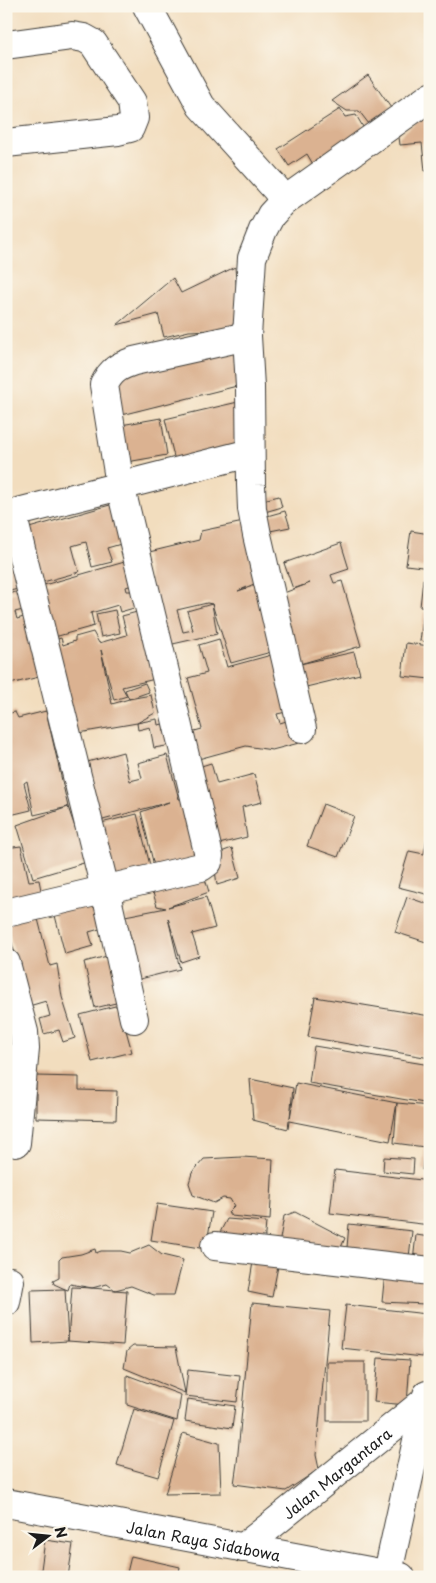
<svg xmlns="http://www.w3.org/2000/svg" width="436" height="1583" viewBox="0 0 436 1583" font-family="'Playpen Sans',sans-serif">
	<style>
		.building { fill: #dbb291; fill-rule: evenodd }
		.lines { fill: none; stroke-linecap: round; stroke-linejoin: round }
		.minor-casing { stroke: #3c3934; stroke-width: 30 }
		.highway-casing { stroke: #3c3934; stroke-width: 30 }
		.minor { stroke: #fff; stroke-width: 28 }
		.highway { stroke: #fff; stroke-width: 28 }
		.labels { text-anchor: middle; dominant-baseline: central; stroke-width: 5; stroke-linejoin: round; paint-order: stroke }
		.street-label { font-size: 15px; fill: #1c1c1c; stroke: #fbf7ec }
	</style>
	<rect width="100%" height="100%" fill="#fbf7ec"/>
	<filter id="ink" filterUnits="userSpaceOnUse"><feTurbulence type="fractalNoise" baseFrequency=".02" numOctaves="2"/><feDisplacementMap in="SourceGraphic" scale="10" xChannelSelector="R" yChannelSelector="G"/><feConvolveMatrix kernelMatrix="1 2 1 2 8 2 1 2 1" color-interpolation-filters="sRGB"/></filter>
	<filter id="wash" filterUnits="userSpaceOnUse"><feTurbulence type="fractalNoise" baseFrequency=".0096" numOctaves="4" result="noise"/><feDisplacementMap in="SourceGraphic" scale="20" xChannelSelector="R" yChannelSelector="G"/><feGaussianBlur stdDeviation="1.12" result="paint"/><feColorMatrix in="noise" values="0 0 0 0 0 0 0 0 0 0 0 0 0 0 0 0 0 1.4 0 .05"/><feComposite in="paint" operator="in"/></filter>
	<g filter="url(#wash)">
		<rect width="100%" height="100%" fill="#f2ddbe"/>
		<g id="blocks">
			<!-- building -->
			<g class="building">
				<path d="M368,75L391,108L369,124L359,111H347L332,101Z"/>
				<path d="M340,109L345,117L356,115L366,132L314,166L307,154L289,166L278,149Z"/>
				<path d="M428,112H430V170L425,171L422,143L400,145L399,137Z"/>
				<path d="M235,267L239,329L189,331L164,337L158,314L117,325L173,278L181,293Z"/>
				<path d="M243,344L241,385L121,415L115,376Z"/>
				<path d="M238,402L248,443L175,461L165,419Z"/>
				<path d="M161,418L167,455L127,462L121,425Z"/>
				<path d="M279,496L282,507L258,514L255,502Z"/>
				<path d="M117,503L128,542L107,548L112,562L92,567L86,542L72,546L79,572L36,584L22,530Z"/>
				<path d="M285,511L290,527L265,532L260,518Z"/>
				<path d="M248,521L260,579L254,584L238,591L262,583L271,652L231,663L212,604L217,634L164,646L145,553L199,540L201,531ZM207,603L212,604L187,611L193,630L183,632L177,610Z"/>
				<path d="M411,531L430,534V568L406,565Z"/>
				<path d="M341,543L349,569L331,575L334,583L342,581L361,646L300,664L354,652L360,674L302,688L276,596L310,583L293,589L284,563Z"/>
				<path d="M6,544L18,589L6,592Z"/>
				<path d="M128,561L135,584L126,587L127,591H136L141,606L120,612L118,605L91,613L94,626L51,638L37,587Z"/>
				<path d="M423,579L430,580V608L420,607Z"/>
				<path d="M22,590L27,609L15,612L17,619L27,616L43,676L6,685V595Z"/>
				<path d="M115,610L120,633L101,637L96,614Z"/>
				<path d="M137,612L155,679L122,687L127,696L114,700L101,650L112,704L129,699L125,690L145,683L149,692L129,699L151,695L155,713L137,723L73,734L50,641L61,638L63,645L75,641V637L93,632L99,643L127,635L122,616Z"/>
				<path d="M424,612L430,613V642L420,641Z"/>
				<path d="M219,639L227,667L275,654L291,711L277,714L280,723L293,719L299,743L272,750L246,746L191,761L184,734L202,729L188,678L207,673L199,645Z"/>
				<path d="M406,643L430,646V679L402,676Z"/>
				<path d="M46,711L68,807L87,862L33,878L17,825L68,807L34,815L27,781L24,783L31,810L6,816V714L15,712L18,718Z"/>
				<path d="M157,719L158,725L163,724L164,732L169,730L172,745L154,748L150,727L138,730L137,723Z"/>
				<path d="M123,752L130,781L142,778L138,763L167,755L179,799H186L202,862L156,874L141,812L169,802L92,823L77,765Z"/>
				<path d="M211,763L217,784L254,774L262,802L242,807L247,837L215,845L195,768Z"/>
				<path d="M323,804L354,816L338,857L307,846Z"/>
				<path d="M137,814L152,873L109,884L93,825Z"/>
				<path d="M429,825H430V895L398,887L409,851L424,854Z"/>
				<path d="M21,846L29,881L39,880L43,900L12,909L6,888V848Z"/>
				<path d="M232,848L240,878L217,885L213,855Z"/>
				<path d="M202,869L209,892L168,907L206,897L215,928L192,934L199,956L181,962L168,918L180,969L132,981L123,944L132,942L125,916L166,908L157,906L150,883Z"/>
				<path d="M95,896L103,928L89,932L93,946L65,954L53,908Z"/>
				<path d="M407,897L430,905V931L426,942L395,932Z"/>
				<path d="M36,911L50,966L57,964L62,997L75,1038L63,1042L59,1030L44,1034L40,1019L50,1016L46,1001L29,1006L6,921Z"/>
				<path d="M111,955L124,1001L95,1008L84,962Z"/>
				<path d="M315,997L430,1016V1058L308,1037Z"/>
				<path d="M6,1003L17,1040L6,1043Z"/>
				<path d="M119,1005L132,1052L92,1062L80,1015Z"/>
				<path d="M314,1046L430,1065V1104L309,1083Z"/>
				<path d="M36,1076L79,1077V1090L117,1091L116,1120L36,1118Z"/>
				<path d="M250,1079L293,1088L290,1118L296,1083L397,1103L430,1106V1171L422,1170L425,1147L394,1143L397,1103L390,1141L289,1121L288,1129L253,1120Z"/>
				<path d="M242,1157L273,1159L270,1220L231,1216L228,1212L234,1206L230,1199L223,1198L214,1203L193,1195L189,1183L192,1173L204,1159Z"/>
				<path d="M384,1157L414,1159L413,1174L383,1171Z"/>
				<path d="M335,1170L430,1181V1225L330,1213Z"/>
				<path d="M157,1204L212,1212L206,1249L151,1240Z"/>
				<path d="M295,1212L345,1238L337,1257L320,1245L304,1242L300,1254L275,1251L280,1239L284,1216Z"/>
				<path d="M227,1219L266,1222L264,1246L217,1238Z"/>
				<path d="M349,1224L412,1231L408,1266L346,1259Z"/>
				<path d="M416,1235L430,1237V1263L413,1261Z"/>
				<path d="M149,1245L162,1255L183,1260L174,1295H154L131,1286L115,1290L107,1284L92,1288L127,1291L123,1345L68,1341L72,1287L92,1288L70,1284L68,1290L65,1289L68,1341L33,1343L31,1290L65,1289L54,1284L53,1281L59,1278V1260L62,1257L81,1254L95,1249L96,1253L101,1251H121L130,1253Z"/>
				<path d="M254,1256L279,1261L272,1297L248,1292Z"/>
				<path d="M385,1272L429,1276L425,1304L382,1302Z"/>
				<path d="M252,1303L330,1311L316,1455L319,1469L286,1491L234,1484L237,1463Z"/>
				<path d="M346,1305L427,1314L423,1357L341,1348Z"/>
				<path d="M133,1346L176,1347L185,1393L124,1368L127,1351Z"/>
				<path d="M378,1358L410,1360L407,1405L374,1402Z"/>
				<rect x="327" y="1362" width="38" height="59"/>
				<path d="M188,1370L240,1376L237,1402L185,1396Z"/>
				<path d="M127,1375L181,1395L177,1421L127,1405Z"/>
				<path d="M188,1399L235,1406L232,1428L185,1421Z"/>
				<path d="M134,1409L174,1421L158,1477L117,1465Z"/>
				<path d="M183,1433L219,1443L221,1493L165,1494Z"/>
				<path d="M45,1540L73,1544L68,1577H40Z"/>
				<path d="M131,1556L180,1567L178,1577H126Z"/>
			</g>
		</g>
	</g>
	<g filter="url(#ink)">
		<use href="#blocks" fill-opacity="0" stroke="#3c3934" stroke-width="1"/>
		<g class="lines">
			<defs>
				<g id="minor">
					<path d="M147,6L201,106L276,189L284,201"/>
					<path d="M6,45L72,36L84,38L93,43L132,102L134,118L130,128L118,131L6,143"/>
					<path d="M12,513L105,889L134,1019"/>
					<path d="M6,515L250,453"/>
					<path d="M302,729L257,535L252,509L251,485L250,387L247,336L252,258L263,230L271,215L284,201L430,97"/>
					<path d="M6,913L201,867L208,862L209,856L120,485L104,385C111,370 119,366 134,361L247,336"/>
					<path d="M6,963L24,1032L25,1049L16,1143"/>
					<path d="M215,1246L430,1271"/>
					<path d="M6,1302L10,1281"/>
					<path id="s1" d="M243,1548L430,1397"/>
					<path d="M387,1577L427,1395"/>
				</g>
				<g id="highway">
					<path id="s2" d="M6,1503L401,1577"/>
				</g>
			</defs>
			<!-- minor casing -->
			<use href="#minor" class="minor-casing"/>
			<!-- highway casing -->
			<use href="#highway" class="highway-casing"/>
			<!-- minor -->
			<use href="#minor" class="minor"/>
			<!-- highway -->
			<use href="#highway" class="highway"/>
		</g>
	</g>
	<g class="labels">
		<!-- street labels -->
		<g class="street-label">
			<text stroke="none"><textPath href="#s1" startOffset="120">Jalan Margantara</textPath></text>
			<text stroke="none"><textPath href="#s2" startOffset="201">Jalan Raya Sidabowa</textPath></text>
		</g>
	</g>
	<!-- margin -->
	<rect width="436" height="1583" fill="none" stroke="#fbf7ec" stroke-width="25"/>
	<!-- north arrow -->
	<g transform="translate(48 1536) rotate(74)" stroke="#fbf7ec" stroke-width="4" paint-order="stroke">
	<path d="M0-4L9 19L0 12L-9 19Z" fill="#1c1c1c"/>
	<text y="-8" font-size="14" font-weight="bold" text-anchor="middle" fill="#1c1c1c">N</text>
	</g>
</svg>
